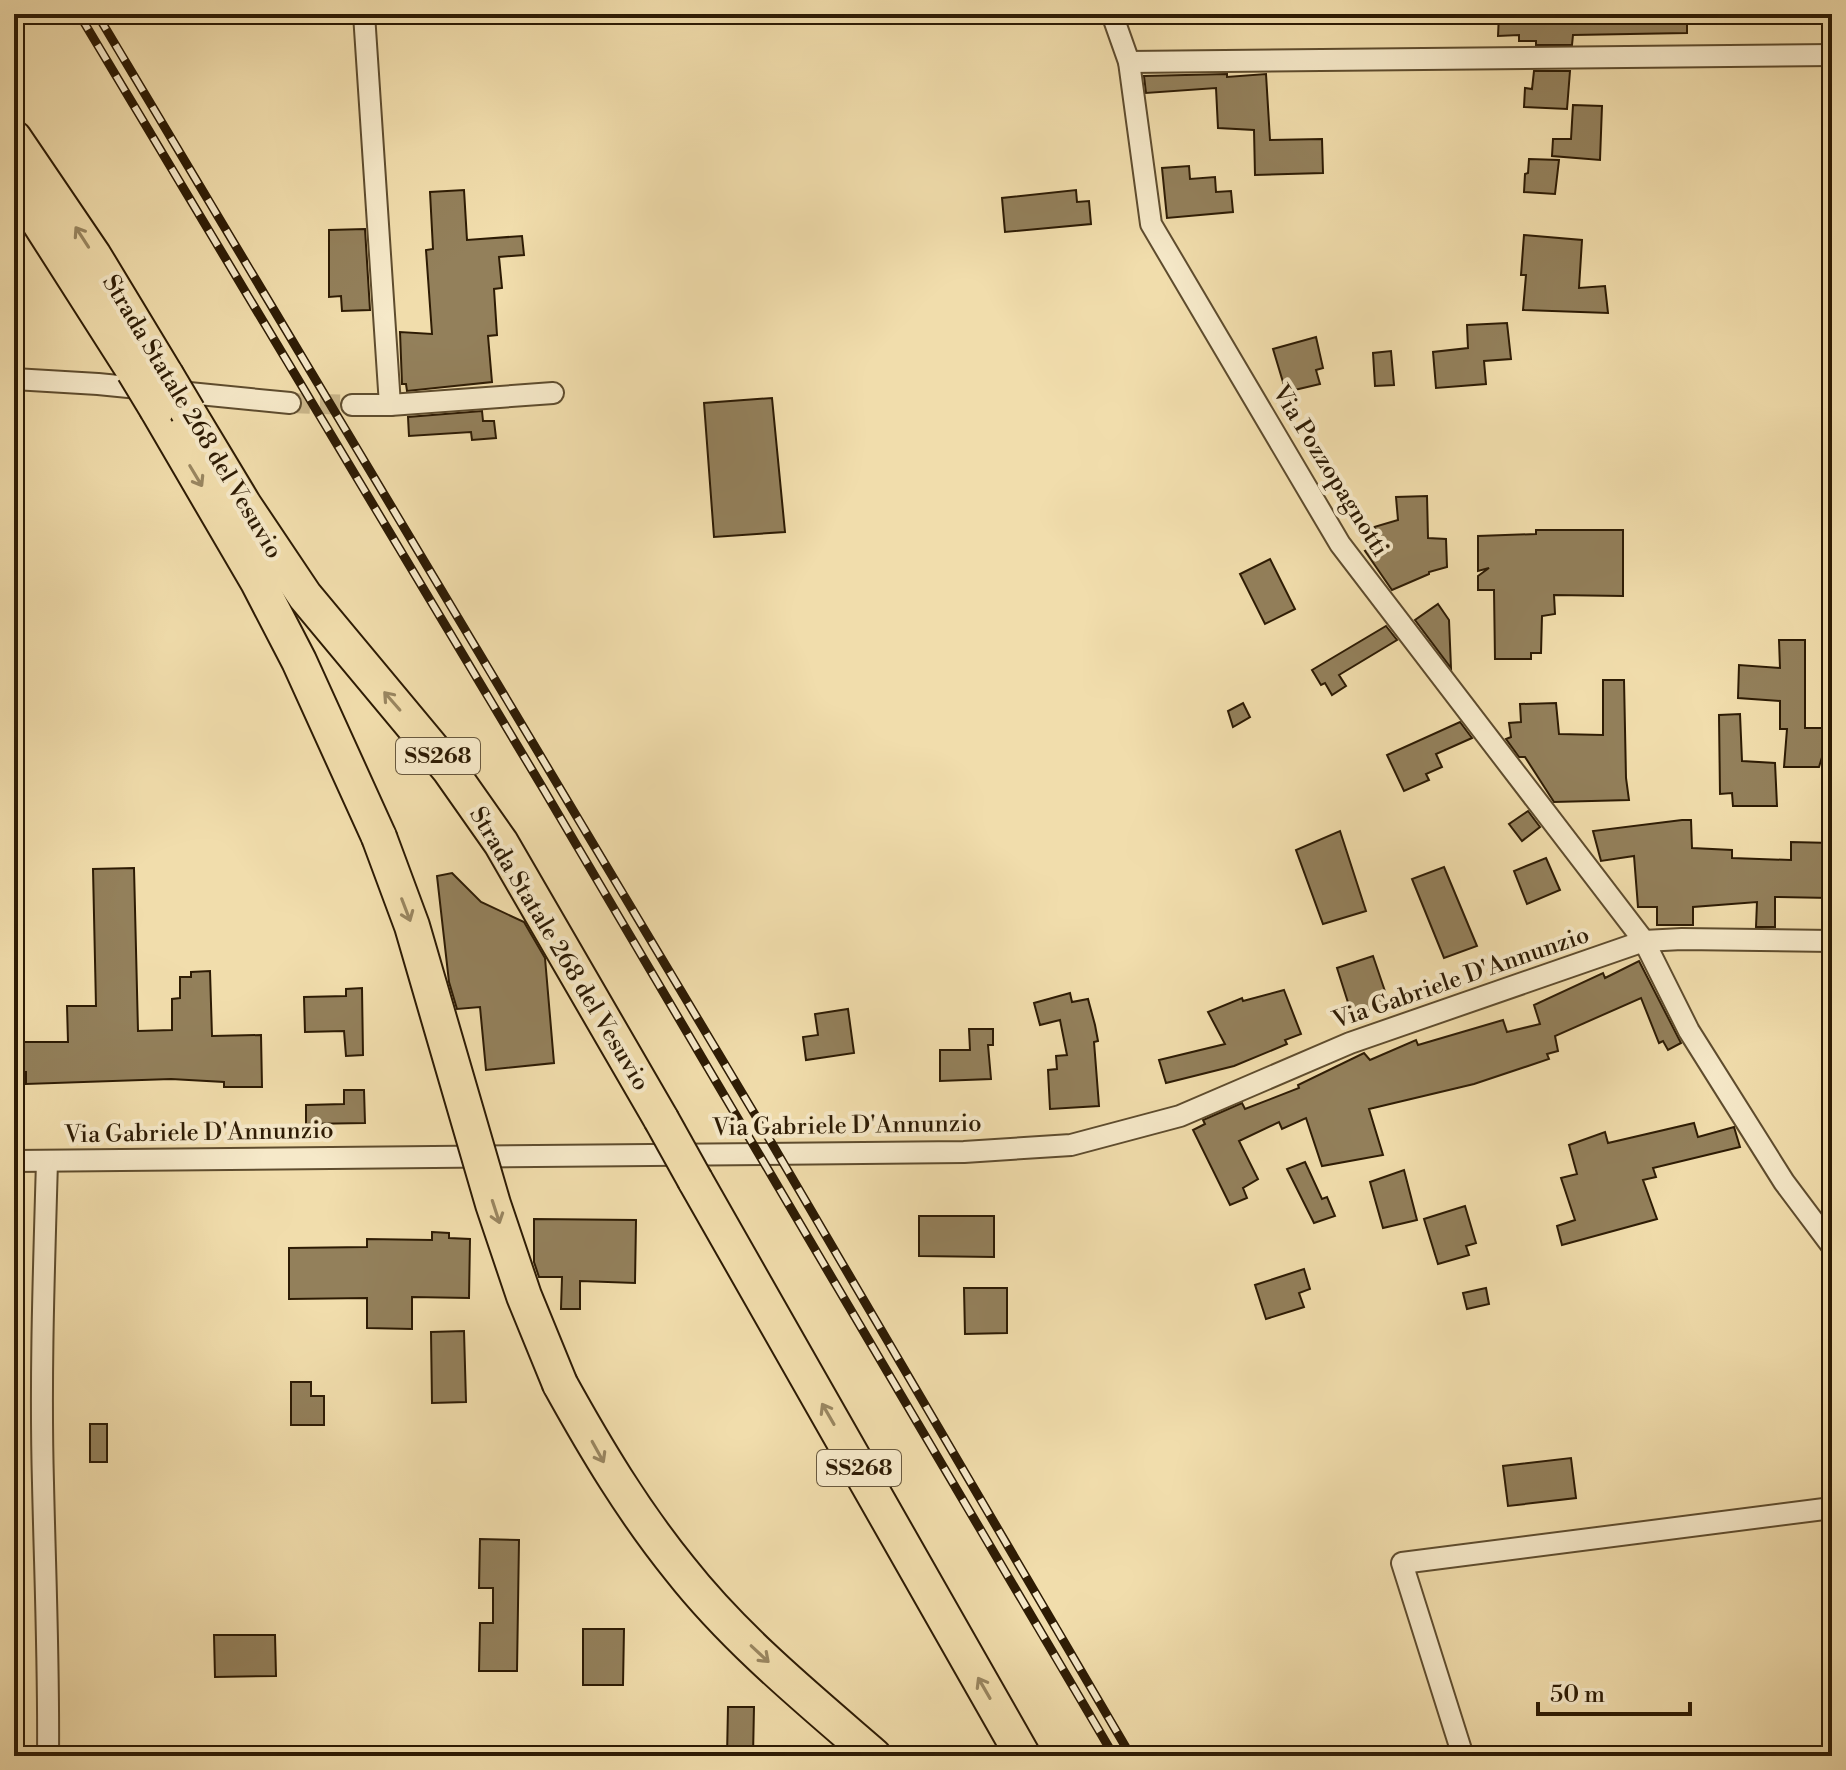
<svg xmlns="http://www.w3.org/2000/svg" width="1846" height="1770" viewBox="0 0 1846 1770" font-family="'Libre Bodoni',serif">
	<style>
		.building { fill: #93805b; stroke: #2d1b04; stroke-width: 2 }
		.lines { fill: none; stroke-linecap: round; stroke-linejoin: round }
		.minor-tunnel { stroke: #cab68a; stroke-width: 20; stroke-dasharray: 20 10; stroke-linecap: butt }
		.minor-casing { stroke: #5e4c2e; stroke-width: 24 }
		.trunk-casing { stroke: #2d1b04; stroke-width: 38 }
		.minor { stroke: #f6e9c9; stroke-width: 20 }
		.trunk { stroke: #f1ddac; stroke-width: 34 }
		.rail-casing { stroke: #2d1b04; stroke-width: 9 }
		.rail { stroke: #f6e9c9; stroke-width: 6; stroke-dasharray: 18; stroke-linecap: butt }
		.trunk-bridge-casing { stroke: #2d1b04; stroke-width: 38; stroke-linecap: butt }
		.trunk-bridge { stroke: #f1ddac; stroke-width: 34 }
		.oneway { stroke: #998660 }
		.labels { text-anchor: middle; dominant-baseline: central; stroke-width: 8; stroke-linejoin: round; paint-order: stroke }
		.shield { fill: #f6e9c9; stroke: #69593f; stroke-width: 2 }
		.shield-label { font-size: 22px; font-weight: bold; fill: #2d1b04 }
		.street-label { font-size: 24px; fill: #2d1b04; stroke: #f6e9c9 }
	</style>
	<rect width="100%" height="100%" fill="#f1ddac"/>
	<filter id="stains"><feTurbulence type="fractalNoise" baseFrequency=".0025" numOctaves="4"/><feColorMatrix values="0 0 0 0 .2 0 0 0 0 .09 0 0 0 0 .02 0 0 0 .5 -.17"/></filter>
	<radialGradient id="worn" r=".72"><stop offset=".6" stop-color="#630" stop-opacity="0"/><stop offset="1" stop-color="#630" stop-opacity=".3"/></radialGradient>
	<!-- building -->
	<g class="building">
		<path d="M1499,14H1687V33L1573,35L1572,45H1536V41H1519V35L1498,36Z"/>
		<path d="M1534,71H1570L1567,109L1524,107L1525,88L1532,89Z"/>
		<path d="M1227,74V77L1266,74L1270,140L1322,139L1323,173L1255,175L1254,130L1218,128L1216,88L1146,93L1144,76Z"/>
		<path d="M1573,105L1602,106L1600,160L1552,156L1553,139H1571Z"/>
		<path d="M1529,159L1559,160L1555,194L1524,192L1525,174L1528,173Z"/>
		<path d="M1189,166L1190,179L1215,177L1216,192L1231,191L1233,212L1167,218L1162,168Z"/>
		<path d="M464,190L467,240L522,236L524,255L499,257L502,288L494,289L497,335L488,336L492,382L407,391L406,384H402L400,332L432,334L426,250L433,249L430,192Z"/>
		<path d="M1076,190L1077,202L1089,201L1091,224L1005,232L1002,198Z"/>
		<path d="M365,229L370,310L342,311L341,296L329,297V230Z"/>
		<path d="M1524,235L1582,240L1579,288L1605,286L1608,313L1523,310L1526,275H1521Z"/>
		<path d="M1507,323L1511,359L1484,361L1486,384L1436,388L1433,352L1468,348L1467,325Z"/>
		<path d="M1316,337L1323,368L1316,370L1320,384L1286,392L1273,349Z"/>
		<path d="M1391,351L1394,385L1375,386L1373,353Z"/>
		<path d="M772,398L785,532L714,537L704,403Z"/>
		<path d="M482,411L483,421H494L496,438L472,440L471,432L409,436L408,417Z"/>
		<path d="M1427,496L1428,538L1446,539L1447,567L1429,572V574L1392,590L1365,551L1385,542L1374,527L1398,520L1396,497Z"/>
		<path d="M1536,530H1623V596L1554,595L1555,614L1542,616L1541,653H1531V659H1495L1494,590H1478V576L1489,568L1478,571V536L1536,534Z"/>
		<path d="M1270,559L1295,609L1265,624L1240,574Z"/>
		<path d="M1438,604L1449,620L1451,668L1415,620Z"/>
		<path d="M1386,626L1397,640L1339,675L1346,686L1332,695L1325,683L1321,685L1312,670Z"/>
		<path d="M1779,640H1805V728H1822L1823,754L1819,767H1784L1787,729H1780V701L1738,698L1739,665L1780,668Z"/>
		<path d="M1603,680H1624L1626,778L1629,800L1554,802L1525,757H1519L1506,739L1511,737L1509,723L1521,722L1520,704L1556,703L1559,734L1603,735Z"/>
		<path d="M1243,703L1250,717L1233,727L1228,711Z"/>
		<path d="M1740,714L1742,761L1775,763L1777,806H1733L1732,793L1720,794L1719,715Z"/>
		<path d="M1460,722L1472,738L1436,754L1442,767L1426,774L1429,780L1404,791L1387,755Z"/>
		<path d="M1528,811L1540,827L1522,841L1509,824Z"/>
		<path d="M1682,820H1691L1692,848L1732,850V858L1791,860V842L1832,843L1830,898L1775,897V927H1756L1757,902L1693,907V925H1657V907H1638L1634,856L1601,861L1593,831Z"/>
		<path d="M1340,831L1366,911L1323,924L1296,850Z"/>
		<path d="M1546,858L1560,890L1527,904L1514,871Z"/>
		<path d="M1444,867L1477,946L1444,958L1412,879Z"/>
		<path d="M134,868L138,1031L172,1030V999L180,998V977H191V972L210,971L212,1036L261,1035L262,1087H224V1082L171,1079L26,1084V1072H14V1042H68L67,1006H96L93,869Z"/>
		<path d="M452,873L481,902L524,922L545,958L554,1063L486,1070L480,1007L457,1009L449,982L437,876Z"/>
		<path d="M1373,956L1389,1003L1352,1015L1337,968Z"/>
		<path d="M1639,961L1681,1043L1668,1050L1663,1041L1659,1043L1641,998L1555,1036L1558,1051L1547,1054L1549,1059L1474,1084L1369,1109L1383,1155L1322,1166L1306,1118L1282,1129L1279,1122L1239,1141L1258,1179L1243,1188L1247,1198L1230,1205L1193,1130L1205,1124L1203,1120L1242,1103L1245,1109L1299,1088L1298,1085L1364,1053L1370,1060L1416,1040L1418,1045L1503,1020L1507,1032L1540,1024L1534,1005L1603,973L1605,978Z"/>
		<path d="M362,988L363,1055L346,1056L344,1031L305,1032L304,997L346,996V989Z"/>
		<path d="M1284,990L1301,1034L1285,1040L1287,1044L1234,1066L1166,1083L1159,1060L1225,1044L1208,1012L1242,998L1243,1001Z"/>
		<path d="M1070,993L1072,1002L1088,999L1095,1025L1098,1041L1094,1042L1099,1106L1050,1109L1048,1070L1057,1069L1056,1056L1067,1055L1060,1020L1040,1025L1034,1003Z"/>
		<path d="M848,1009L854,1053L806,1060L803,1037L818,1035L815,1014Z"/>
		<path d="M969,1029H993V1045H988L991,1079L940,1081V1050H970Z"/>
		<path d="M344,1090H364L365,1123L306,1124V1105L344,1104Z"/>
		<path d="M1694,1123L1698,1137L1734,1127L1740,1147L1653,1168L1656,1177L1643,1180L1657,1219L1562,1245L1557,1226L1575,1220L1561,1178L1577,1174L1569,1145L1605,1132L1608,1143Z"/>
		<path d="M1305,1162L1322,1199L1327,1197L1335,1216L1314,1223L1287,1169Z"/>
		<path d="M1404,1170L1417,1220L1383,1228L1370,1182Z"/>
		<path d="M1465,1206L1476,1243L1466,1246L1469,1255L1438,1264L1424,1219Z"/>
		<path d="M919,1216H994V1257L919,1256Z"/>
		<path d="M534,1219L636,1220L635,1283L580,1281V1309H561L562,1277H539L534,1262Z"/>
		<path d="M432,1232L449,1233V1238L470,1239L469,1298L412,1297V1329L367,1328V1298L289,1299V1248L367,1247V1239L432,1240Z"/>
		<path d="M1304,1269L1310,1289L1299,1293L1304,1307L1266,1319L1255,1285Z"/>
		<path d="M964,1288H1007V1333L965,1334Z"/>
		<path d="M1486,1288L1489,1304L1467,1309L1463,1293Z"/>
		<path d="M464,1331L466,1402L432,1403L431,1332Z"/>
		<path d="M291,1382H311V1396H324V1425H291Z"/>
		<rect x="90" y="1424" width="17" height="38"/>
		<path d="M1571,1458L1576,1498L1508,1506L1503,1466Z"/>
		<path d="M480,1539L519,1540L517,1671H479L480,1623H493V1588H479Z"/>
		<path d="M583,1629H624L623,1685H583Z"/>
		<path d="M214,1635H275L276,1676L215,1677Z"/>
		<path d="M728,1707H754L753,1756H727Z"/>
	</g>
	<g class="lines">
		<!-- minor-tunnel -->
		<path class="minor-tunnel" d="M290,403L352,405"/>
		<defs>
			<g id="minor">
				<path d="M364,14L390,405"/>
				<path d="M1112,14L1129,62L1151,224L1340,544L1644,941L1689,1031L1784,1182L1832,1246"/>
				<path d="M1129,62L1832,55"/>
				<path d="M14,379L98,384L290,403"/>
				<path d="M352,405H390L553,393"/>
				<path d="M14,1161L964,1152L1071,1145L1180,1116L1350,1043L1644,941L1682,939L1832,941"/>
				<path d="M47,1161C44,1268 40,1375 43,1483C45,1574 49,1665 48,1756"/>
				<path d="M1463,1756L1402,1563L1832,1508"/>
			</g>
			<g id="trunk">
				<path d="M14,138L94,256L166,375"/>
				<path d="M14,183L134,371"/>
				<path d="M157,409L258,582L299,661L379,837"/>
				<path d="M188,412L244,505L305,596L449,769L501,843L661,1119"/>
				<path d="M695,1180L1023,1756"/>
				<path d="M560,1384C596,1449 633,1511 680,1569C735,1639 807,1698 874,1756"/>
			</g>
		</defs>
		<!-- minor casing -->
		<use href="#minor" class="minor-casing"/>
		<!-- trunk casing -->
		<use href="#trunk" class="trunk-casing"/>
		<!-- minor -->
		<use href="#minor" class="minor"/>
		<!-- trunk -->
		<use href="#trunk" class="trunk"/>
		<defs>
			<g id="rail">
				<path d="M79,14L544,790L1114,1756"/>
				<path d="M97,14L754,1113L1131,1756"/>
			</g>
		</defs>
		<!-- rail casing -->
		<use href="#rail" class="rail-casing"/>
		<!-- rail -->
		<use href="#rail" class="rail"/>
		<defs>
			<g id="trunk-bridge">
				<path d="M134,371L157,409"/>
				<path d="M166,375L188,412"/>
				<path d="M379,837L412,926L493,1204L524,1296L560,1384"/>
				<path d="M661,1119L695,1180"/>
			</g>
		</defs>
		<!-- trunk-bridge casing -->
		<use href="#trunk-bridge" class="trunk-bridge-casing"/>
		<!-- trunk-bridge -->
		<use href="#trunk-bridge" class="trunk-bridge"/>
	</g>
	<!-- one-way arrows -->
	<defs><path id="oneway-shaft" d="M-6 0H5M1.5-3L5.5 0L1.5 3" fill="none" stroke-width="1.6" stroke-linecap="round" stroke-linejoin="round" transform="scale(2)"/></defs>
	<g class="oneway">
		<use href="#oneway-shaft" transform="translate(82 237) rotate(-123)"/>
		<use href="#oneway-shaft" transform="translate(196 476) rotate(59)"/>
		<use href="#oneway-shaft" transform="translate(392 701) rotate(-131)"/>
		<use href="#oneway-shaft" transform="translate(406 910) rotate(69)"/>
		<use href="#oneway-shaft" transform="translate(496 1212) rotate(72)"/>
		<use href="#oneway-shaft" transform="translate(828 1414) rotate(-120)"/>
		<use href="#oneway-shaft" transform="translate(598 1452) rotate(61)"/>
		<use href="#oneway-shaft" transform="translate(760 1654) rotate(43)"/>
		<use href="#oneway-shaft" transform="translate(984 1688) rotate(-120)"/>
	</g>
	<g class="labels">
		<!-- shield labels -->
		<g class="shield">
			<rect x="396" y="738" width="84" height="36" rx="6"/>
			<rect x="817" y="1450" width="84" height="36" rx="6"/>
		</g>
		<g class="shield-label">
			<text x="438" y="756">SS268</text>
			<text x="859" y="1468">SS268</text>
		</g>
		<!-- street labels -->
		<g class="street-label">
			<text transform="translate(192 417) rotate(59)">Strada Statale 268 del Vesuvio</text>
			<text transform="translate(1330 471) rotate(58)">Via Pozzopagnotti</text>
			<text transform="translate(559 949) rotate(59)">Strada Statale 268 del Vesuvio</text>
			<text transform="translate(1461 978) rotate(-19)">Via Gabriele D'Annunzio</text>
			<text transform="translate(847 1126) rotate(-1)">Via Gabriele D'Annunzio</text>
			<text transform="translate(199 1133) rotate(-1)">Via Gabriele D'Annunzio</text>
		</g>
	</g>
	<!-- margin -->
	<rect width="1846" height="1770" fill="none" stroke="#f1ddac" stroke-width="48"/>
	<rect x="16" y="16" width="1814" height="1738" fill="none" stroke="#2d1b04" stroke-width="4"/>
	<rect x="24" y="24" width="1798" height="1722" fill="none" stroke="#2d1b04" stroke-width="2"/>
	<!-- scale -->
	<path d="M1538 1702v12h152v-12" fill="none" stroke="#2d1b04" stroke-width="4"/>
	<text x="1550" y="1702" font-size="24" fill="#2d1b04" stroke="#f6e9c9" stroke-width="6" paint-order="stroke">50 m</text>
	<rect width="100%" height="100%" filter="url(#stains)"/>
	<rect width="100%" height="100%" fill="url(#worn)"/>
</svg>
